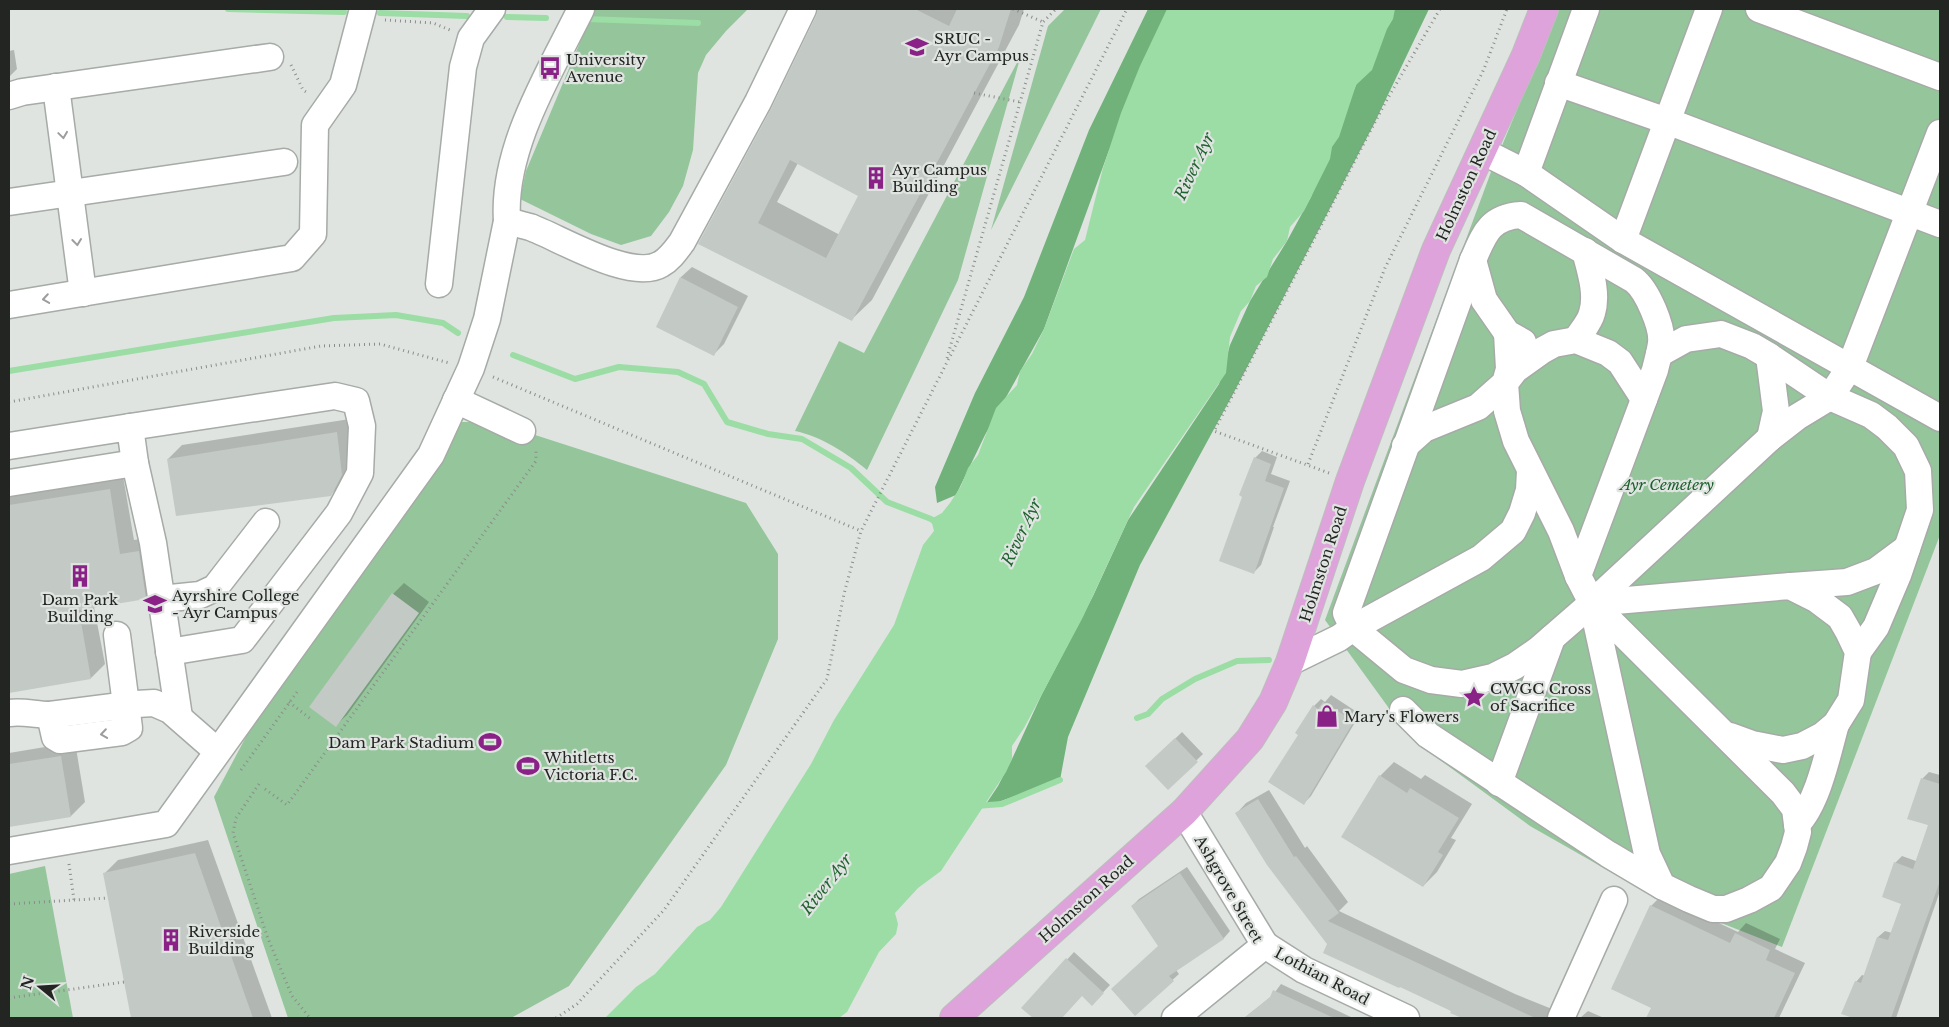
<svg xmlns="http://www.w3.org/2000/svg" width="1949" height="1027" viewBox="0 0 1949 1027" font-family="'Libre Baskerville',serif">
	<style>
		.green { fill: #95c59b }
		.forest { fill: #71b27b }
		.water { fill: #9bdda4 }
		.shadow { fill: #0003; fill-rule: evenodd }
		.lines { fill: none; stroke-linecap: round; stroke-linejoin: round }
		.stream { stroke: #9bdda4; stroke-width: 6 }
		.building { fill: #c3c9c4; fill-rule: evenodd }
		.minor-casing { stroke: #a6aba7; stroke-width: 29 }
		.major-casing { stroke: #bdbebd; stroke-width: 30 }
		.path { stroke: #8a8e8b; stroke-width: 3; stroke-dasharray: 1 4; stroke-linecap: butt }
		.minor { stroke: #fff; stroke-width: 26 }
		.major { stroke: #dda3da; stroke-width: 28 }
		.oneway { stroke: #9c9d9c }
		.labels { text-anchor: middle; dominant-baseline: central; stroke-width: 4.5; stroke-linejoin: round; paint-order: stroke }
		.poi-label { font-size: 15px; fill: #232523; stroke: #dfe4e0; text-anchor: start }
		.street-label { font-size: 15px; fill: #232523; stroke: #dfe4e0 }
		.park-label { font-size: 15px; font-style: italic; fill: #1b602d; stroke: #dfe4e0 }
		.water-label { font-size: 16px; font-style: italic; fill: #1f6330; stroke: #dfe4e0 }
	</style>
	<rect width="100%" height="100%" fill="#dfe4e0"/>
	<!-- green -->
	<g class="green">
		<path d="M594,9H748L726,31L706,55L698,73L693,150L683,186L669,212L651,236L621,245L591,234L520,199L526,171Z"/>
		<path d="M1065,9H1101L991,230L1048,26Z"/>
		<path d="M1559,9H1940V535L1782,947L1653,896L1530,826L1436,757L1404,729L1325,620L1491,172Z"/>
		<path d="M1021,55L958,280L867,470C847,453 820,436 795,431L839,341L864,353Z"/>
		<path d="M462,422H495L746,503L778,554V639L726,765L569,986L511,1018H288L214,797L256,718L401,514Z"/>
		<path d="M45,866L73,1018H9V874Z"/>
	</g>
	<!-- forest -->
	<g class="forest">
		<path d="M1148,9H1170L1108,153L1044,329L985,435L956,495L937,503L935,487L975,393L1024,297L1089,130Z"/>
		<path d="M1393,9H1429L1374,124L1232,396L1140,565L1068,737L1060,780L984,807L998,786L1012,759L1041,696L1093,596L1128,520L1219,384L1230,345L1250,301L1287,241L1311,197L1356,85Z"/>
	</g>
	<!-- water -->
	<path class="water" d="M1167,9H1395L1393,19L1387,29L1372,70L1356,85L1339,137L1332,147L1330,159L1304,211L1290,227L1287,241L1273,259L1267,277L1256,286L1250,301L1241,311L1230,337L1226,373L1134,507L1083,617L1024,728L1012,746V759L1006,772L941,871L918,888L895,913L898,924L896,934L879,952L847,1012L839,1018H605L636,987L655,974L697,927L710,920L721,907L811,764L834,720L894,625L923,545L934,531L931,519L942,513L950,503L961,486L968,468L978,455L996,408L1017,385L1020,371L1032,354L1044,329L1074,249L1085,240L1103,168L1121,113L1140,66Z"/>
	<!-- shadow -->
	<g class="shadow">
		<path d="M819,9H1024L1019,25L872,300L851,320L700,243L773,109L818,16ZM798,163L860,195L840,235L777,202Z"/>
		<path d="M14,50L17,69L9,77V51Z"/>
		<path d="M692,267L748,296L724,344L714,354L658,326L681,277Z"/>
		<path d="M350,419L355,460L345,481L330,495L168,459L182,445Z"/>
		<path d="M1262,451L1277,457L1271,474L1290,481L1273,527H1274L1261,565L1254,572L1244,496L1255,458Z"/>
		<path d="M123,476L134,540L153,537L160,584L146,598L94,607L105,664L91,678L9,692V494Z"/>
		<path d="M404,583L429,602L347,715L336,725L311,707L393,594Z"/>
		<path d="M1331,695L1360,714L1311,796L1304,803L1300,734L1314,706L1321,699L1325,702Z"/>
		<path d="M1182,732L1203,754L1168,788L1147,766Z"/>
		<path d="M75,742L85,802L71,816L9,826V753Z"/>
		<path d="M1394,762L1421,779L1425,775L1472,804L1451,838L1456,840L1437,872L1423,886L1380,776Z"/>
		<path d="M1929,772L1940,775V891L1896,1018H1857L1843,1013L1856,982L1862,975L1865,976L1878,937L1885,931L1892,933L1902,903L1895,863L1902,856L1916,861L1929,825L1909,818L1923,778Z"/>
		<path d="M1269,790L1305,848L1307,846L1348,902L1339,911L1515,994L1557,1011L1561,1018H1464L1328,943L1236,814L1246,803Z"/>
		<path d="M208,840L272,1018H133L104,874L118,860Z"/>
		<path d="M1187,867L1230,931L1224,938L1176,970L1179,974L1135,1014L1159,946L1132,906L1139,899Z"/>
		<path d="M1661,896L1738,932L1746,923L1780,939L1775,949L1805,963L1779,1018H1677L1613,988L1651,906Z"/>
		<path d="M1074,952L1110,985L1092,1004L1082,995L1061,1018H1034L1023,1008Z"/>
		<path d="M1281,984L1353,1018H1244L1272,996Z"/>
		<path d="M1588,1011L1604,1018H1580Z"/>
	</g>
	<g class="lines">
		<!-- stream -->
		<g class="stream">
			<path d="M228,9L344,12"/>
			<path d="M380,13L467,16"/>
			<path d="M507,17L546,18"/>
			<path d="M586,19L698,23"/>
			<path d="M513,355L575,379L619,367L678,372L704,384L727,422L768,434L802,439L851,468L887,502L931,519L938,524"/>
			<path d="M9,371L334,318L396,315L443,323L458,333"/>
			<path d="M1137,718L1148,714L1162,699L1195,679L1237,661L1269,660"/>
			<path d="M976,806L1002,804L1060,780"/>
		</g>
	</g>
	<!-- building -->
	<g class="building">
		<path d="M818,9H915L949,26L957,9H1011L999,47L852,321L698,244L771,109L816,16ZM790,160L858,196L826,258L758,223Z"/>
		<path d="M680,277L738,307L714,356L656,327Z"/>
		<path d="M337,432L342,475L331,496L176,516L167,459Z"/>
		<path d="M1254,457L1271,464L1265,481L1284,488L1254,574L1219,561L1242,497L1239,495Z"/>
		<path d="M110,489L120,554L139,551L146,599L79,610L91,679L9,693V505Z"/>
		<path d="M392,593L419,613L336,727L309,707Z"/>
		<path d="M1323,702L1354,721L1304,805L1268,782L1298,735L1295,733L1313,705L1318,709Z"/>
		<path d="M1175,738L1198,762L1168,790L1145,766Z"/>
		<path d="M61,756L71,817L9,827V764Z"/>
		<path d="M1379,775L1407,793L1410,788L1459,818L1438,852L1443,855L1423,887L1341,837Z"/>
		<path d="M1921,778L1940,784V881L1891,1018H1853L1841,1014L1855,981L1861,983L1877,937L1888,940L1901,904L1882,897L1894,862L1913,869L1928,825L1907,819Z"/>
		<path d="M1258,799L1294,857L1296,856L1339,913L1328,921L1535,1018H1462L1450,1013L1451,1011L1400,987L1399,988L1323,953L1327,944L1267,865L1235,813Z"/>
		<path d="M195,853L253,1018H131L103,873Z"/>
		<path d="M1180,873L1224,939L1169,976L1174,981L1135,1016L1111,989L1158,946L1131,906Z"/>
		<path d="M1650,905L1730,943L1735,933L1770,950L1766,960L1795,973L1774,1018H1646L1651,1008L1611,989Z"/>
		<path d="M1066,958L1104,993L1092,1006L1082,996L1062,1018H1033L1021,1008Z"/>
		<path d="M1273,990L1334,1018H1244L1270,997Z"/>
	</g>
	<g class="lines">
		<defs>
			<g id="minor">
				<path d="M1586,9L1526,173L1623,240L1940,418"/>
				<path d="M1759,9L1940,77"/>
				<path d="M1558,83L1667,121L1940,224"/>
				<path d="M56,87L83,293"/>
				<path d="M9,96L22,92L270,57"/>
				<path d="M1482,151L1526,173"/>
				<path d="M9,202L284,162"/>
				<path d="M507,221C515,223 522,225 530,227C560,238 631,282 661,264C670,259 676,250 682,242L758,102L803,9"/>
				<path d="M1623,240L1709,9"/>
				<path d="M1473,260L1484,300L1507,333L1523,342"/>
				<path d="M439,284L463,67L471,38L492,9"/>
				<path d="M9,305L292,258L313,234L315,125L343,85L363,9"/>
				<path d="M1576,340C1581,332 1590,322 1592,313C1598,294 1590,270 1585,251"/>
				<path d="M1659,354L1686,339L1721,334L1752,346L1769,356L1830,397L1871,415L1887,427L1906,446L1918,471L1920,510L1898,575L1876,627L1858,652"/>
				<path d="M1769,356L1776,411L1770,438"/>
				<path d="M456,400L522,431"/>
				<path d="M130,427L335,396L356,401L362,426L360,473L339,513L242,640L169,652"/>
				<path d="M9,446L130,427L135,463L153,543L179,717"/>
				<path d="M1405,446L1424,429L1478,407L1505,383L1509,369L1507,333"/>
				<path d="M9,483L135,463"/>
				<path d="M1578,576L1561,531L1516,441L1507,411L1505,383L1515,370L1543,350L1554,344L1576,340L1608,353L1620,362L1644,399"/>
				<path d="M1791,586L1847,582L1876,571L1907,548"/>
				<path d="M161,599L200,595L215,588L266,522"/>
				<path d="M1592,603L1783,793L1795,809L1798,832L1794,847L1788,863L1771,888L1749,900L1726,909H1713L1689,899L1662,886L1647,854L1592,603L1578,576L1655,370C1657,361 1660,352 1661,343C1663,327 1647,290 1634,280L1521,215C1489,217 1484,235 1473,260L1346,613L1353,628L1404,670L1431,680L1462,684L1493,677L1515,666L1538,650L1592,603L1770,438L1797,417L1830,397L1850,367L1940,133"/>
				<path d="M1592,603L1790,586L1816,599L1840,617L1848,631L1858,652L1851,700L1836,724L1823,735L1802,746L1783,750L1752,744L1730,736"/>
				<path d="M1290,662L1339,638L1353,628L1481,558L1513,531L1522,513L1529,490L1530,471"/>
				<path d="M1403,710L1428,735L1608,854L1662,886"/>
				<path d="M9,713C25,711 35,715 50,715L136,704L154,703L170,710L217,751"/>
				<path d="M50,715L55,737L60,740L122,732L129,728L117,635"/>
				<path d="M1499,783L1552,638"/>
				<path d="M1797,824C1818,803 1828,752 1836,724"/>
				<path d="M9,851L166,824L431,455L471,368L487,319L507,221C502,148 550,72 581,9"/>
				<path d="M1265,945L1304,970L1406,1018"/>
				<path d="M1175,1018L1265,945L1184,812"/>
				<path d="M1561,1018L1614,900"/>
			</g>
			<path id="major" d="M954,1018L1184,812L1250,739L1273,702L1290,662L1350,481L1436,250L1526,55L1544,9"/>
		</defs>
		<!-- minor casing -->
		<use href="#minor" class="minor-casing"/>
		<!-- major casing -->
		<use href="#major" class="major-casing"/>
		<!-- path -->
		<g class="path">
			<path d="M1013,9L1043,22"/>
			<path d="M385,20L433,23L450,30"/>
			<path d="M291,65L303,90L308,93"/>
			<path d="M974,93L1020,102"/>
			<path d="M947,358L1043,22L1056,9"/>
			<path d="M493,377L861,531"/>
			<path d="M9,402L321,346L380,344L449,363"/>
			<path d="M1308,464L1385,268L1484,69L1507,9"/>
			<path d="M1329,473L1214,431L1385,103L1440,9"/>
			<path d="M289,702L312,720"/>
			<path d="M241,770L297,692"/>
			<path d="M259,784L236,818L233,833L267,936L292,996L310,1018"/>
			<path d="M265,789L287,805L536,461V449"/>
			<path d="M69,864L74,900"/>
			<path d="M9,904L108,898"/>
			<path d="M9,998L124,982"/>
			<path d="M556,1018L577,1004L664,910L827,679L844,594L861,531L1127,9"/>
		</g>
		<!-- minor -->
		<use href="#minor" class="minor"/>
		<!-- major -->
		<use href="#major" class="major"/>
	</g>
	<!-- one-way arrows -->
	<defs><path id="oneway-chevron" d="M-2-3.5L2.5 0L-2 3.5" fill="none" stroke-width="1.6" stroke-linecap="round" stroke-linejoin="round" transform="scale(1.25)"/></defs>
	<g class="oneway">
		<use href="#oneway-chevron" transform="translate(63 135) rotate(82)"/>
		<use href="#oneway-chevron" transform="translate(77 242) rotate(83)"/>
		<use href="#oneway-chevron" transform="translate(46 299) rotate(171)"/>
		<use href="#oneway-chevron" transform="translate(104 734) rotate(172)"/>
	</g>
	<!-- icons -->
	<defs>
		<symbol id="university-bare" viewBox="-9 -9 18 18"><path d="M0-5L7-2L0 1L-7-2ZM-4 1L0 2.5L4 1V4Q0 6-4 4Z" fill="#8a2187" stroke="#dfe4e0" stroke-width="2.5" paint-order="stroke"/></symbol>
		<symbol id="bus-bare" viewBox="-9 -9 18 18"><path d="M-5-6H5V4H4V6H2V4H-2V6H-4V4H-5ZM-3.5-4V0h7V-4ZM-3.5 1.2v1.5H-2V1.2ZM2 1.2v1.5H3.5V1.2Z" fill="#8a2187" stroke="#dfe4e0" stroke-width="2.5" paint-order="stroke"/></symbol>
		<symbol id="building-bare" viewBox="-9 -9 18 18"><path d="M-4-6H4V6H1V3H-1V6H-4ZM-2.5-4.3h1.7v1.8h-1.7ZM.8-4.3h1.7v1.8H.8ZM-2.5-1h1.7V.8h-1.7ZM.8-1h1.7V.8H.8Z" fill="#8a2187" stroke="#dfe4e0" stroke-width="2.5" paint-order="stroke"/></symbol>
		<symbol id="sight-bare" viewBox="-9 -9 18 18"><path d="M0-6L1.8-2.2L6-1.7L2.9 1.2L3.7 5.4L0 3.3L-3.7 5.4L-2.9 1.2L-6-1.7L-1.8-2.2Z" fill="#8a2187" stroke="#dfe4e0" stroke-width="2.5" paint-order="stroke"/></symbol>
		<symbol id="shop-bare" viewBox="-9 -9 18 18"><path d="M-5-2.5h2.3a2.7 3.5 0 0 1 5.4 0H5L5.5 6h-11ZM-1.5-2.5h3a1.5 2.3 0 0 0-3 0Z" fill="#8a2187" stroke="#dfe4e0" stroke-width="2.5" paint-order="stroke"/></symbol>
		<symbol id="stadium-bare" viewBox="-9 -9 18 18"><path d="M0-5a6.5 5 0 1 0 0 10a6.5 5 0 1 0 0-10ZM-3.5-1.8h7v3.6h-7Z" fill="#8a2187" stroke="#dfe4e0" stroke-width="2.5" paint-order="stroke"/></symbol>
	</defs>
	<g fill-rule="evenodd">
		<use href="#university-bare" x="901" y="31" width="32" height="32"/>
		<use href="#bus-bare" x="534" y="52" width="32" height="32"/>
		<use href="#building-bare" x="860" y="162" width="32" height="32"/>
		<use href="#building-bare" x="64" y="560" width="32" height="32"/>
		<use href="#university-bare" x="139" y="588" width="32" height="32"/>
		<use href="#sight-bare" x="1458" y="681" width="32" height="32"/>
		<use href="#shop-bare" x="1311" y="700" width="32" height="32"/>
		<use href="#stadium-bare" x="474" y="726" width="32" height="32"/>
		<use href="#stadium-bare" x="512" y="750" width="32" height="32"/>
		<use href="#building-bare" x="155" y="924" width="32" height="32"/>
	</g>
	<g class="labels">
		<!-- poi labels -->
		<g class="poi-label">
			<text x="934" y="38">SRUC -<tspan x="934" dy="17">Ayr Campus</tspan></text>
			<text x="566" y="59">University<tspan x="566" dy="17">Avenue</tspan></text>
			<text x="892" y="169">Ayr Campus<tspan x="892" dy="17">Building</tspan></text>
			<text x="172" y="595">Ayrshire College<tspan x="172" dy="17">- Ayr Campus</tspan></text>
			<text x="80" y="599" text-anchor="middle">Dam Park<tspan x="80" dy="17">Building</tspan></text>
			<text x="1490" y="688">CWGC Cross<tspan x="1490" dy="17">of Sacrifice</tspan></text>
			<text x="1344" y="716">Mary's Flowers</text>
			<text x="474" y="742" text-anchor="end">Dam Park Stadium</text>
			<text x="544" y="757">Whitletts<tspan x="544" dy="17">Victoria F.C.</tspan></text>
			<text x="188" y="931">Riverside<tspan x="188" dy="17">Building</tspan></text>
		</g>
		<!-- street labels -->
		<g class="street-label">
			<text transform="translate(1466 185) rotate(-65)">Holmston Road</text>
			<text transform="translate(1323 564) rotate(-72)">Holmston Road</text>
			<text transform="translate(1229 889) rotate(60)">Ashgrove Street</text>
			<text transform="translate(1086 899) rotate(-42)">Holmston Road</text>
			<text transform="translate(1322 976) rotate(28)">Lothian Road</text>
		</g>
		<!-- park labels -->
		<g class="park-label">
			<text x="1667" y="484">Ayr Cemetery</text>
		</g>
		<!-- water labels -->
		<g class="water-label">
			<text transform="translate(1194 166) rotate(-65)">River Ayr</text>
			<text transform="translate(1021 532) rotate(-65)">River Ayr</text>
			<text transform="translate(826 884) rotate(-52)">River Ayr</text>
		</g>
	</g>
	<!-- border -->
	<rect width="1949" height="1027" fill="none" stroke="#232523" stroke-width="20"/>
	<!-- north arrow -->
	<g transform="translate(40 987) rotate(288)" stroke="#dfe4e0" stroke-width="4" paint-order="stroke">
	<path d="M0-4L9 19L0 12L-9 19Z" fill="#232523"/>
	<text y="-8" font-size="14" font-weight="bold" text-anchor="middle" fill="#232523">N</text>
	</g>
</svg>
